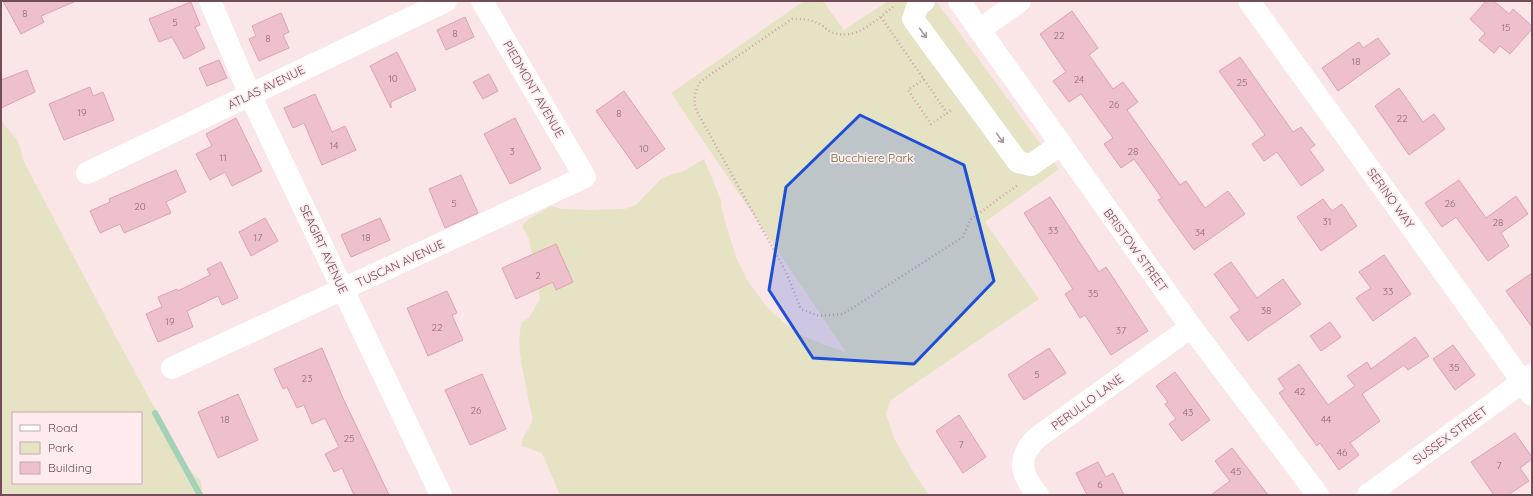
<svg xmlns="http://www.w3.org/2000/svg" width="1533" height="496" viewBox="0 0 1533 496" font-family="Quicksand,sans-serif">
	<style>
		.green { fill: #e6e3c5; fill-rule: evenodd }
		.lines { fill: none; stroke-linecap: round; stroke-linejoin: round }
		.stream { stroke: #a3d2b9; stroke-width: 6 }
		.building { fill: #edc0cc; stroke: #dea1b4 }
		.path { stroke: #d1a3b1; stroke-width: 2.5; stroke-dasharray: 1 3; stroke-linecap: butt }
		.minor { stroke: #fff; stroke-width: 22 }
		.oneway { stroke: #a9949b }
		.marked { fill: #1d4ed8; fill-opacity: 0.2; stroke: #1d4ed8; stroke-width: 3; stroke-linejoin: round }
		.labels { text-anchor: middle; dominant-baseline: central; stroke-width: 3.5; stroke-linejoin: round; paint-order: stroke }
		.number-label { font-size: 10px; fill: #8f6a75 }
		.street-label { font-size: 12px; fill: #704d58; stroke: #fdebed }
		.park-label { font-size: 12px; fill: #6e6f43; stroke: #fdebed }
	</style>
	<rect width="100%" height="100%" fill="#fae5e7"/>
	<!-- green -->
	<g class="green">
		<path d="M804,1H823L844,30L888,1H936L1059,169L985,222L1039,299L891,400L886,414L894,438L912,470L929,495H560L542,453L522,446C521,434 530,431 532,421C533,412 529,406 528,397C524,372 515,346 522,322L529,318L540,299L529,239L522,226L527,220L551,206L562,209L590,210L624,209L636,205L661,179L673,174L682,172L704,159L721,200L722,211L736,257L747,280L767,307L782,321L799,334L822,344L846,352L671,93Z"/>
		<path d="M1,119C9,134 22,138 22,158L126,356L188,468L201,481L203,495H1ZM13,413H141V483H13Z"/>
	</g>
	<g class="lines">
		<!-- stream -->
		<path class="stream" d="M155,413L200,495"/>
	</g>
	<!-- building -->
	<g class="building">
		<path d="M3,1H76L41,16L44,22L21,34Z"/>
		<path d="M1486,1H1494L1509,14L1513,9L1532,26V29L1510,54L1500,46L1494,53L1479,40L1485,33L1470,19Z"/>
		<path d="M191,2L200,25L195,27L205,48L184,59L172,37L159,42L149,19Z"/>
		<path d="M1072,11L1098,48L1089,55L1113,89L1123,82L1138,102L1127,110L1180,185L1186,181L1205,208L1228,191L1245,214L1194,250L1158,200L1162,198L1134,159L1121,168L1104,144L1113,138L1081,94L1069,102L1053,81L1066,72L1040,34Z"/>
		<path d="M281,13L289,32L283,35L289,48L259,61L249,39L256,36L252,26Z"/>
		<path d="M465,17L474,37L446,50L437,30Z"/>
		<path d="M1378,38L1390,54L1338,91L1322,68L1359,42L1363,48Z"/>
		<path d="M397,52L416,90L391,102V108L370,66Z"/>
		<path d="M1240,57L1293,132L1301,127L1315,145L1309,149L1324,170L1301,186L1277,152L1264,161L1252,144L1265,135L1219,71Z"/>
		<path d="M219,60L227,78L207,86L199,68Z"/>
		<path d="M27,70L35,92L1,108V80Z"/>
		<path d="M489,74L498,91L483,99L473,82Z"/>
		<path d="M90,87L93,96L103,92L114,120L64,140L49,104Z"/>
		<path d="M1399,88L1423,122L1434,114L1445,129L1409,155L1375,106Z"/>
		<path d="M624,91L665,149L637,169L596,111Z"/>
		<path d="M315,94L332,132L345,126L356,150L322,165L304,123L293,128L284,108Z"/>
		<path d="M236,118L262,171L232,186L225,172L210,180L196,154L212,146L206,134Z"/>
		<path d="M515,118L541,169L510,184L484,134Z"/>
		<path d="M176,170L186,192L166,202L171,213L124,233L120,224L100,233L90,211L110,202L109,199Z"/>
		<path d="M461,175L478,213L445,228L429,189Z"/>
		<path d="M1459,180L1486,218L1516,196L1528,214L1501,233L1509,246L1488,261L1456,217L1442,227L1425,203Z"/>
		<path d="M1050,197L1099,272L1106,267L1148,331L1111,355L1085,315L1080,318L1065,294L1073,289L1024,213Z"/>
		<path d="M1323,199L1332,211L1342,204L1357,226L1321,251L1297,217Z"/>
		<path d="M265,218L278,241L251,256L239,232Z"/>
		<path d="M380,218L390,240L351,257L341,235Z"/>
		<path d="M556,244L573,282L556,290L553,282L516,299L502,268Z"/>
		<path d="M1384,255L1411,294L1373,321L1356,298L1371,288L1359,272Z"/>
		<path d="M221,262L238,298L222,305L218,296L187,311L193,327L158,342L146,314L162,307L158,297L177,289L178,291L210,275L207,269Z"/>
		<path d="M1231,262L1257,298L1283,279L1301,304L1248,341L1230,317L1240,310L1214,274Z"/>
		<path d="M1532,273V327L1506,291Z"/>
		<path d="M447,291L457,313L452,315L463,340L428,356L407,308Z"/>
		<path d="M1330,322L1341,337L1321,351L1310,336Z"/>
		<path d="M1415,337L1429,356L1408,370L1404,365L1362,394L1380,421L1350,443L1359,455L1339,470L1320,443L1317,446L1279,393L1285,389L1278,379L1299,364L1328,405L1355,386L1347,376L1367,362L1371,369Z"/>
		<path d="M1453,345L1475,375L1455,390L1433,359Z"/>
		<path d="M322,348L342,396L389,495H354L342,468L334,472L325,454L339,447L325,418L312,424L304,405L297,408L287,387L283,389L274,369Z"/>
		<path d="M1049,348L1066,373L1024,400L1008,375Z"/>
		<path d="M1175,372L1210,420L1182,441L1169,424L1176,419L1165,404L1168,402L1156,386Z"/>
		<path d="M482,374L506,429L470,445L445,390Z"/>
		<path d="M238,394L258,440L218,458L198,412Z"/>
		<path d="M959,415L986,457L963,473L936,431Z"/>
		<path d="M1515,433L1532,457V459L1520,468L1529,481L1508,495H1494L1471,462Z"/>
		<path d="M1232,448L1268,495H1211L1230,481L1215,461Z"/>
		<path d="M1098,462L1106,477L1113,473L1124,495H1087L1076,473Z"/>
	</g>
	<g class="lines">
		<!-- path -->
		<g class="path">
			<path d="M893,7C876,20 855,42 831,32C828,31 825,27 821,25C812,19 802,19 792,19L701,81C695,90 694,97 695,108L786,272L801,309L819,316L843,314L963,237L970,220L1019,184"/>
			<path d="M881,17L947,113L953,109"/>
			<path d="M924,79L908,90L931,124L947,113"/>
		</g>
		<!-- minor -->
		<g class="minor">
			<path d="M210,1L250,95L441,495"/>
			<path d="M924,1L918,5L913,19L1018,162L1031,165L1061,144"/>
			<path d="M959,1L1191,327L1318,495"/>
			<path d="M1249,1L1532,395"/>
			<path d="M979,30L1020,1"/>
			<path d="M87,173L446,1"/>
			<path d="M172,368L585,177L482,1"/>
			<path d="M1038,495C1020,474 1016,457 1038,437L1191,327"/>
			<path d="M1368,495L1532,375"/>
		</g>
	</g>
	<!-- one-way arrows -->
	<defs><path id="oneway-shaft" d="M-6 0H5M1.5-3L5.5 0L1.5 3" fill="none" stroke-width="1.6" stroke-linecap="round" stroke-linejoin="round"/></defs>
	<g class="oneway">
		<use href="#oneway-shaft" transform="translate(923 33) rotate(54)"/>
		<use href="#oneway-shaft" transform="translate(1000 138) rotate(54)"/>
	</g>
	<!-- marked area -->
	<path class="marked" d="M860,115L964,165L994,281L914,364L813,358L769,290L786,187Z"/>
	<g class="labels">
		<!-- number labels -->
		<g class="number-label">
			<text x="25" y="13">8</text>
			<text x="175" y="22">5</text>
			<text x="1506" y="27">15</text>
			<text x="455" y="33">8</text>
			<text x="1059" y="35">22</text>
			<text x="268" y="38">8</text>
			<text x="1356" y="61">18</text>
			<text x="393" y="78">10</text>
			<text x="1079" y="79">24</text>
			<text x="1242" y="82">25</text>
			<text x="1114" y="104">26</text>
			<text x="82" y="112">19</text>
			<text x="619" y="113">8</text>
			<text x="1402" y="118">22</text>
			<text x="334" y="145">14</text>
			<text x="644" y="148">10</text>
			<text x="512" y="151">3</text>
			<text x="1133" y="151">28</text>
			<text x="223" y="157">11</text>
			<text x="454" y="203">5</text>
			<text x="1450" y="203">26</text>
			<text x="140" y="206">20</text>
			<text x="1327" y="221">31</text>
			<text x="1498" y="222">28</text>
			<text x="1053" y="230">33</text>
			<text x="1200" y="232">34</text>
			<text x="258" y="237">17</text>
			<text x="366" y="237">18</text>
			<text x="538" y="275">2</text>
			<text x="1388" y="291">33</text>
			<text x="1093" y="293">35</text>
			<text x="1266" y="310">38</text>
			<text x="170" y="321">19</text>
			<text x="437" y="327">22</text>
			<text x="1121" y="330">37</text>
			<text x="1454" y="367">35</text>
			<text x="1037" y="374">5</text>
			<text x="307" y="378">23</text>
			<text x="1300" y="391">42</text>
			<text x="476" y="410">26</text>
			<text x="1188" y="412">43</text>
			<text x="225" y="419">18</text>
			<text x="1326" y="419">44</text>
			<text x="349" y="438">25</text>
			<text x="961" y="444">7</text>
			<text x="1342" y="452">46</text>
			<text x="1499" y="465">7</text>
			<text x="1236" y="471">45</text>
			<text x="1100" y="484">6</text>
		</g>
		<!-- street labels -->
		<g class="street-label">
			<text transform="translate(266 87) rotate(-26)">ATLAS AVENUE</text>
			<text transform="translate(534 89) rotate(60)">PIEDMONT AVENUE</text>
			<text transform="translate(1391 198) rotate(54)">SERINO WAY</text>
			<text transform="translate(324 249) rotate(65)">SEAGIRT AVENUE</text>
			<text transform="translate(1136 250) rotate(54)">BRISTOW STREET</text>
			<text transform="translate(400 263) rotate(-25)">TUSCAN AVENUE</text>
			<text transform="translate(1087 402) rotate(-36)">PERULLO LANE</text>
			<text transform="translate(1450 435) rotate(-36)">SUSSEX STREET</text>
		</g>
		<!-- park labels -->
		<g class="park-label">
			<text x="872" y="157">Bucchiere Park</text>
		</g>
	</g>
	<!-- border -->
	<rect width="1533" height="496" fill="none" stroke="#704d58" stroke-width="4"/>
	<!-- legend -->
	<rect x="12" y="412" width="130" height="72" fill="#fdebed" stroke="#c5acb1"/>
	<rect x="20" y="425" width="20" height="6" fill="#ffffff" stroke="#c5acb1"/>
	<text x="48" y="432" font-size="12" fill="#704d58">Road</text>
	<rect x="20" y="442" width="20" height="12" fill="#e6e3c5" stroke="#c5acb1"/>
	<text x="48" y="452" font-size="12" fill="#704d58">Park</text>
	<rect x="20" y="462" width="20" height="12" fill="#edc0cc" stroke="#c5acb1"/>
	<text x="48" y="472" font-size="12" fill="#704d58">Building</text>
</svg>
